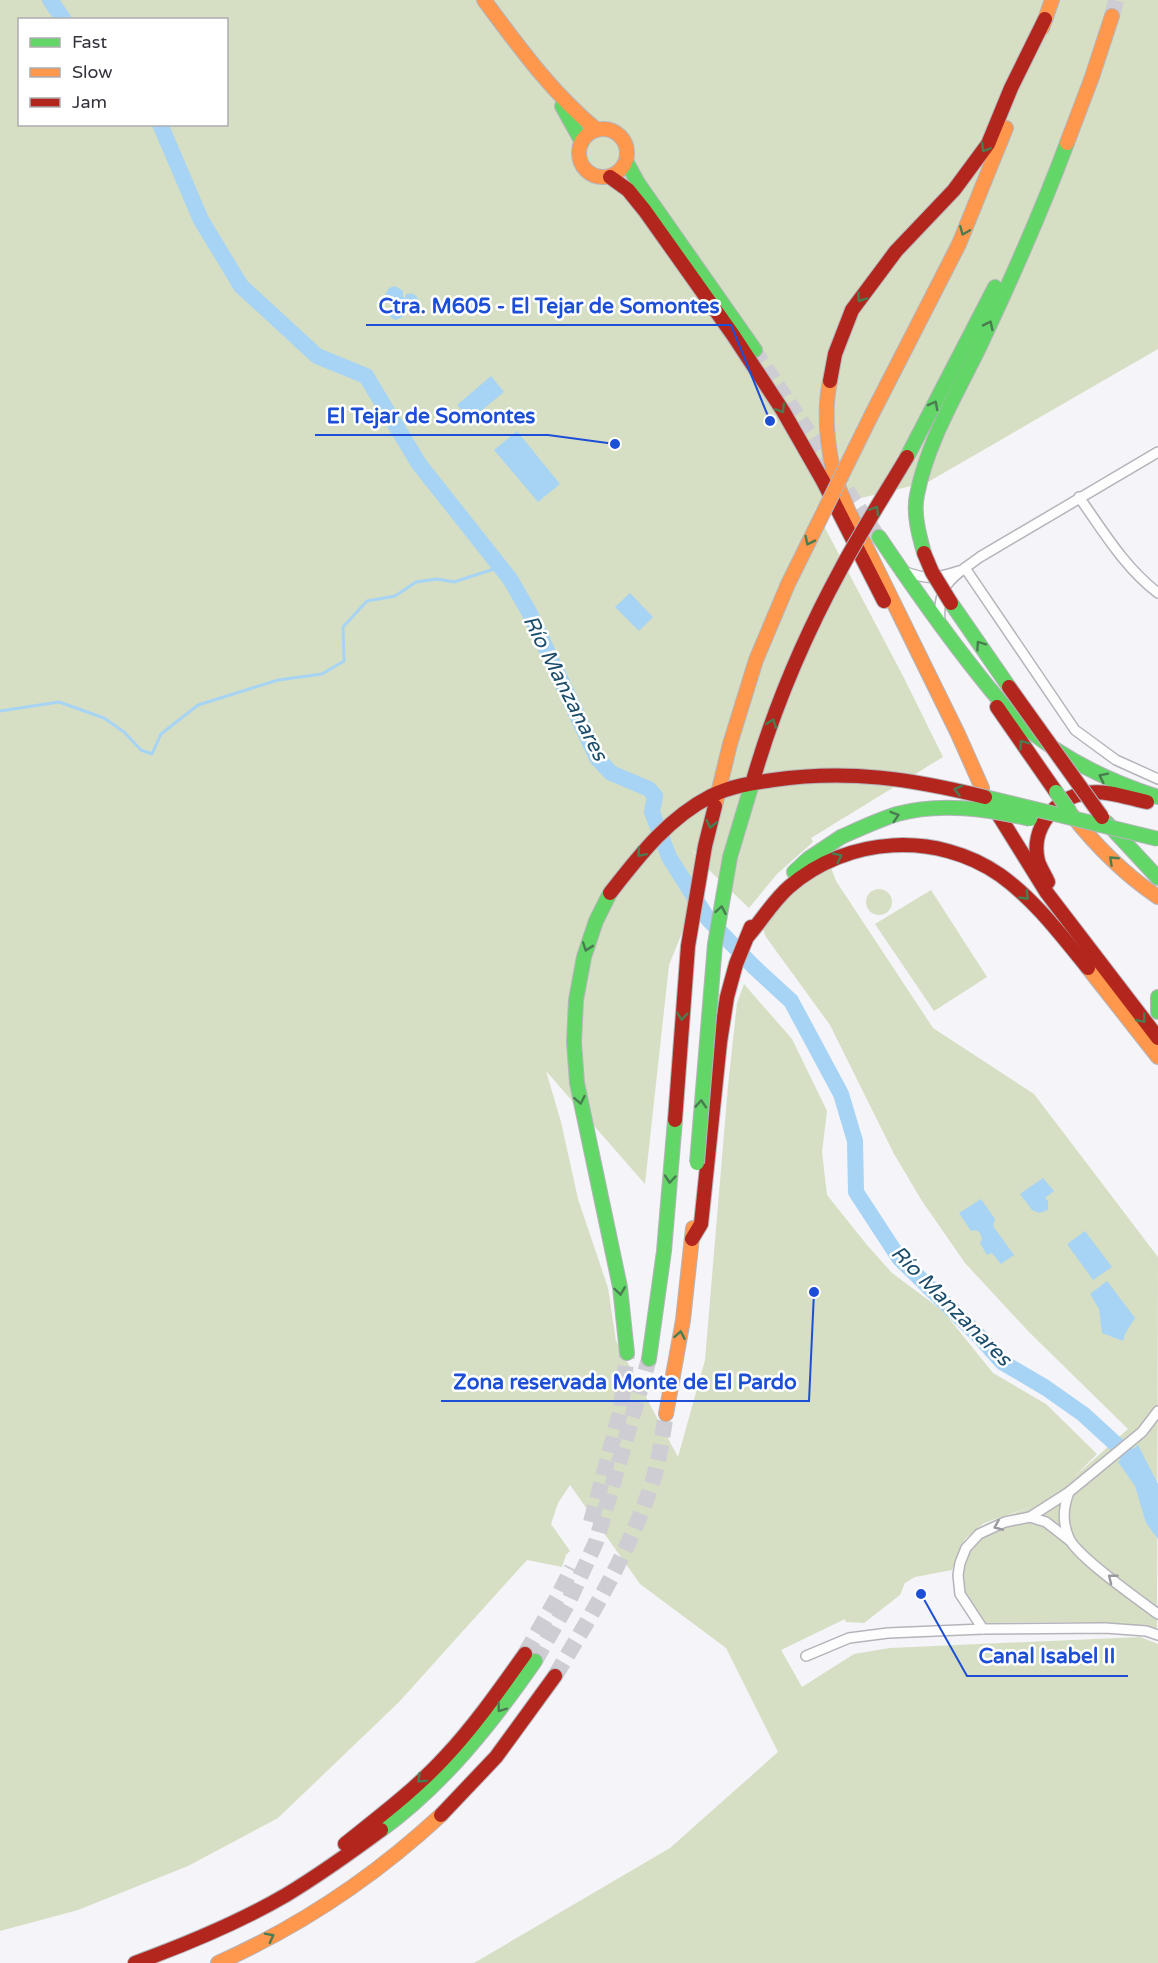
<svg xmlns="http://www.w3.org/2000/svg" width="1158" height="1963" viewBox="0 0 1158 1963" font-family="'Varela Round',sans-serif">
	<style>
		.green { fill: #d6dfc3; fill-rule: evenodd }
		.water { fill: #a7d4f4 }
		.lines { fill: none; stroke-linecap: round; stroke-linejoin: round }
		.stream { stroke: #a7d4f4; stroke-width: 3 }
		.river { stroke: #a7d4f4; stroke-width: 16 }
		.secondary-tunnel { stroke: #cdcdd3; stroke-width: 14; stroke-dasharray: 14 7; stroke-linecap: butt }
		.highway-tunnel { stroke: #cdcdd3; stroke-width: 16; stroke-dasharray: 16 8; stroke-linecap: butt }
		.street-casing { stroke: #b5b4bb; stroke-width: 12 }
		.fast-casing { stroke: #b5b4bb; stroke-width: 16 }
		.slow-casing { stroke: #b5b4bb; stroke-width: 16 }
		.jam-casing { stroke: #b5b4bb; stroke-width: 16 }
		.street { stroke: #fdfdfe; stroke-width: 9 }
		.fast { stroke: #63d668; stroke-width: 14 }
		.slow { stroke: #ff974d; stroke-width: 14 }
		.jam { stroke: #b3261e; stroke-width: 14 }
		.fast-bridge-casing { stroke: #b5b4bb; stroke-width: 16; stroke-linecap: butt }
		.slow-bridge-casing { stroke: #b5b4bb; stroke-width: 16; stroke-linecap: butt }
		.jam-bridge-casing { stroke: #b5b4bb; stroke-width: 16; stroke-linecap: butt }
		.fast-bridge { stroke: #63d668; stroke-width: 14 }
		.slow-bridge { stroke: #ff974d; stroke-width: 14 }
		.jam-bridge { stroke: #b3261e; stroke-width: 14 }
		.oneway { stroke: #497c50 }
		.oneway2 { stroke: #98989e }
		.labels { text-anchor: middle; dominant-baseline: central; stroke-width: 5; stroke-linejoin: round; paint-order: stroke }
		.water-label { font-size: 21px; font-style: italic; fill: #1c4d6b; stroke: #fff }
		.leader { fill: none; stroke: #1d4ed8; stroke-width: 2 }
		.callout-dot { fill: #1d4ed8; stroke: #fff; stroke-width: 2 }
		.callout-label { font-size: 21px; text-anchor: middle; font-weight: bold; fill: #1d4ed8; stroke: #fff; stroke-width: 5; stroke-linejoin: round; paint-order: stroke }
	</style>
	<rect width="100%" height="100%" fill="#f4f4f9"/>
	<!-- green -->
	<g class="green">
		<path d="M0,0H1158V349L928,482L815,509L904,678L943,757L811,838L813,842L777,874L749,908L710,871L692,849L706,873L669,965L645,1184L546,1071L561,1122L578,1199L608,1288L616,1341L678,1457L705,1360L728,1086L737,1003L744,984L792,1039L827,1111L822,1152L827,1195L867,1245L892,1273L943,1311L993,1373L1046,1404L1097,1454L1073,1478L1128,1429L1029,1332L965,1263L922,1201L894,1154L830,1025L766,937L762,927L781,903L830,865L836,881L933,1028L1034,1094L1158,1257L1157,1629L1136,1625L1070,1622L974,1623L957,1595L954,1572L966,1540L985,1524L1033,1506L984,1523L965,1539L952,1570L915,1577L905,1583L900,1595L864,1623L846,1622L845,1619L781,1650L802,1687L854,1654L890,1648L1140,1637L1158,1644V1963H474L670,1848L778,1752L726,1648L640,1584L570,1485L558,1503L551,1524L570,1551L566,1555L562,1567L527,1560L399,1702L278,1818L188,1866L78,1910L0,1931ZM20,20H226V124H20Z"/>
		<circle cx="879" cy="902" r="13"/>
		<path d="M931,890L987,977L934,1011L875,924Z"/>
	</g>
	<!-- water -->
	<g class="water">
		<path d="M395,286L403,291V297L405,298L406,294C413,292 417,295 419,301L415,310L408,311L406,308L403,309L404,316L396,320L391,318L389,314L390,309L395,308L396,304L388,303L385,295L389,288Z"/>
		<path d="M491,376L504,392L470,420L457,405Z"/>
		<path d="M517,431L560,484L538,502L494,450Z"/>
		<path d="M630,593L653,617L639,631L615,607Z"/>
		<path d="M1043,1178L1054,1191L1045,1198L1048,1201V1210L1039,1213L1032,1210L1020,1194Z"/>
		<path d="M981,1199L995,1219L993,1226L1014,1255L1001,1264L992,1253L987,1255L980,1243L982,1239L980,1233L976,1230L971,1231L959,1213Z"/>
		<path d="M1085,1231L1112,1267L1093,1280L1067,1244Z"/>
		<path d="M1107,1281L1135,1318L1125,1334L1123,1341L1102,1333L1099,1309L1090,1294Z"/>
		<path d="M1138,1445L1158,1484V1539L1146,1523L1135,1486L1118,1462Z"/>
	</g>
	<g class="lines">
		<!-- stream -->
		<path class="stream" d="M0,711L59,702L104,718L124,732L141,750L152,754L161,734L198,705L278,680L322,674L344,661L343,627L367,601L395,596L416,582L437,579L454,582L500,567"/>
		<!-- river -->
		<g class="river">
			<path d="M50,0L64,20"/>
			<path d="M160,124L201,220L241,286L317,356L366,376L419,464L510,579L529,612L597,758L611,773L649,789L655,796L652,812L669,857L708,919L753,966L791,1001L841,1094L855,1141L856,1192L899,1258L978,1335L1002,1362L1046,1388L1083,1414L1130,1457L1138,1471"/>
		</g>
		<!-- secondary-tunnel -->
		<path class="secondary-tunnel" d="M755,350L879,537"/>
		<!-- highway-tunnel -->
		<g class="highway-tunnel">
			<path d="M1112,16L1116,0"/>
			<path d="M591,1522L621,1409L627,1353"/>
			<path d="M525,1654L557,1598L572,1568"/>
			<path d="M535,1661L568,1603L596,1542L649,1359"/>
			<path d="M555,1676C591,1616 628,1554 651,1486C659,1464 662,1437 666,1414"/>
		</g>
		<defs>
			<g id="street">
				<path d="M1079,497C1103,531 1125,568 1158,593"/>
				<path d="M965,568L1075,730L1116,760L1158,779"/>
				<path d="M903,571C927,580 934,579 959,571"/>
				<path d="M940,621C937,583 953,577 980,557L1158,452"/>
				<path d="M1069,1492C1063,1508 1062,1522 1069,1538C1076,1556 1139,1600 1158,1614"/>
				<path d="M1030,1517L1046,1522L1069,1540"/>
				<path d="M983,1629L960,1594L958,1575L960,1563L966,1548L979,1534L1005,1522L1030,1517L1069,1492L1142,1432L1158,1411"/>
				<path d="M806,1656L849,1638L888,1633L983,1629L1105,1628L1146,1631L1158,1635"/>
			</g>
			<g id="fast">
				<path d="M562,106L582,142"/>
				<path d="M626,161L638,183L755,350"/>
				<path d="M907,457L995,287"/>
				<path d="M879,537C908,580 938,623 970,664C986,684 1002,706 1021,723C1060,758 1108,781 1158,797"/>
				<path d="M924,553C919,535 913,513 917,495C927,443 956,395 979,348C1011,280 1041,213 1067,143"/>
				<path d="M951,603L1009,687"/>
				<path d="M1106,822L1158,878"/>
				<path d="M794,872L808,859L841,837"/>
				<path d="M610,893L596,921L584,957L576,1000L574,1042L577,1083L620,1287L627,1353"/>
				<path d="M1158,997V1012"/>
				<path d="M649,1359L664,1251L675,1120"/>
				<path d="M381,1830C443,1785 492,1723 535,1661"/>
			</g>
			<g id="slow">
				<path d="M484,0C519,47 552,93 597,130"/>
				<path d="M1042,28L1052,0"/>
				<circle cx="603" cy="153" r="24"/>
				<path d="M1067,143L1092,77L1112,16"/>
				<path d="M830,381C824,409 827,442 833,470C836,484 843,497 848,510L958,734L982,788"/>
				<path d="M872,414L959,244L1006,128"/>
				<path d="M1071,814C1096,846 1124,874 1158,897"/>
				<path d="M1088,968L1158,1057"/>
				<path d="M666,1414L683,1320L693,1228"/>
				<path d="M218,1963C301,1926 374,1877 441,1815"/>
			</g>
			<g id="jam">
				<path d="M610,177L628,190L645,211L733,335L783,411L823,481L884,601"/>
				<path d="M830,381L835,354L852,310L896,251L954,190L988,144L1011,88L1045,19"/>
				<path d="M997,707L1056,792"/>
				<path d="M993,806L1047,893L1158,1038"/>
				<path d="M1048,882C1045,875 1040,868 1038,861C1030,829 1055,797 1087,793C1107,790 1128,798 1147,802"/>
				<path d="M748,936C762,920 773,901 789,887C847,836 937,831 1000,875C1035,900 1061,935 1088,968"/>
				<path d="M692,1239L701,1224L720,1042L727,997L736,964L751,927"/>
				<path d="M441,1815L496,1757L555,1676"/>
				<path d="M345,1844C380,1816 416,1789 446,1756C475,1725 500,1689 525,1654"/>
				<path d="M135,1963C187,1944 238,1923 286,1895C319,1875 350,1853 381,1830"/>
			</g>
		</defs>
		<!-- street casing -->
		<use href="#street" class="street-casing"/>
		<!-- fast casing -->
		<use href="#fast" class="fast-casing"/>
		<!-- slow casing -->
		<use href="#slow" class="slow-casing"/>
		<!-- jam casing -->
		<use href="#jam" class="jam-casing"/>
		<!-- street -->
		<use href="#street" class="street"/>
		<!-- fast -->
		<use href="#fast" class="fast"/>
		<!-- slow -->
		<use href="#slow" class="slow"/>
		<!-- jam -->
		<use href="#jam" class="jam"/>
		<defs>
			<g id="fast-bridge">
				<path d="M1056,792L1070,812"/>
				<path d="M985,797L1158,839"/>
				<path d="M841,837C859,829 878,820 897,814C940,802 987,809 1030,819"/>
				<path d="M697,1163L715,944L730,857L754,777"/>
			</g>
			<path id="slow-bridge" d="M715,806L730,744L756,660L788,584L872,414"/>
			<g id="jam-bridge">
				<path d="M924,553L932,572L951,603"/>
				<path d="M1009,687L1102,817"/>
				<path d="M754,777C775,705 806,633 842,567C862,530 885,494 907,457"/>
				<path d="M610,893C639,856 668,818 711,796C731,786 752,783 773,780C848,769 912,779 985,797"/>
				<path d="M675,1120L688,946L705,846L715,806"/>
			</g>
		</defs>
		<!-- fast-bridge casing -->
		<use href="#fast-bridge" class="fast-bridge-casing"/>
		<!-- slow-bridge casing -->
		<use href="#slow-bridge" class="slow-bridge-casing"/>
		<!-- jam-bridge casing -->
		<use href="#jam-bridge" class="jam-bridge-casing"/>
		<!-- fast-bridge -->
		<use href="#fast-bridge" class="fast-bridge"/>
		<!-- slow-bridge -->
		<use href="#slow-bridge" class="slow-bridge"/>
		<!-- jam-bridge -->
		<use href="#jam-bridge" class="jam-bridge"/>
	</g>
	<!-- one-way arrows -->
	<defs><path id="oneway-chevron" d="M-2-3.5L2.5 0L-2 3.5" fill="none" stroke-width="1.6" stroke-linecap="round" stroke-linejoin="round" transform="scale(1.5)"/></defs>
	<g class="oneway">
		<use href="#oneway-chevron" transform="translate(985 148) rotate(121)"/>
		<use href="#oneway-chevron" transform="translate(964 231) rotate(112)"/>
		<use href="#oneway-chevron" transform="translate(861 298) rotate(124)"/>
		<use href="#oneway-chevron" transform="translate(989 325) rotate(-64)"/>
		<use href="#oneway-chevron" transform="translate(934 405) rotate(-62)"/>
		<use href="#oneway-chevron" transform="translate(781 409) rotate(58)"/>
		<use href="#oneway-chevron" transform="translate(875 510) rotate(-59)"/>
		<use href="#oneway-chevron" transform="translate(809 541) rotate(116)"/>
		<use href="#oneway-chevron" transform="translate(980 645) rotate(-125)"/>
		<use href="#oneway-chevron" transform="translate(772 723) rotate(-70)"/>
		<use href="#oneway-chevron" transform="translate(1023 744) rotate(-125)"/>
		<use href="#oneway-chevron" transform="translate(1103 777) rotate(-154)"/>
		<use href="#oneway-chevron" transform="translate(958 790) rotate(-166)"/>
		<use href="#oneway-chevron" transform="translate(895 816) rotate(-18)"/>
		<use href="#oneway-chevron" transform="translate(711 824) rotate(103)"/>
		<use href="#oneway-chevron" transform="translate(641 853) rotate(131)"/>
		<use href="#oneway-chevron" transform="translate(838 857) rotate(-25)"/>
		<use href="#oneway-chevron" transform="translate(1113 860) rotate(-137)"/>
		<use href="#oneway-chevron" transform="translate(1025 896) rotate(46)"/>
		<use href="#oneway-chevron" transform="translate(721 910) rotate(-80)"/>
		<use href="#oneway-chevron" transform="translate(587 947) rotate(109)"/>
		<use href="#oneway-chevron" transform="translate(682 1016) rotate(95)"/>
		<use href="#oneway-chevron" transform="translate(1142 1019) rotate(51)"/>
		<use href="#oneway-chevron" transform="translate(580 1100) rotate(79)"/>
		<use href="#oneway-chevron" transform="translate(701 1104) rotate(-86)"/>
		<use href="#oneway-chevron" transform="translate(670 1179) rotate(95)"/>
		<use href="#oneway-chevron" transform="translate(620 1291) rotate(82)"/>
		<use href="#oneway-chevron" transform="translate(680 1335) rotate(-80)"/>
		<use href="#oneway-chevron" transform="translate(501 1708) rotate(126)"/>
		<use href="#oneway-chevron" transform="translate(421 1779) rotate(137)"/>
		<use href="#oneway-chevron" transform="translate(270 1937) rotate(-27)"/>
	</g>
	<g class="oneway2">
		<use href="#oneway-chevron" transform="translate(998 1526) rotate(157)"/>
		<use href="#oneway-chevron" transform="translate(1112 1578) rotate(-142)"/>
	</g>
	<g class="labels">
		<!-- water labels -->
		<g class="water-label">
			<text transform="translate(565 688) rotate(63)">Río Manzanares</text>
			<text transform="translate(951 1306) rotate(45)">Río Manzanares</text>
		</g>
	</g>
	<!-- callouts -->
	<path class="leader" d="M770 421L731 325H366M615 444L548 435H315M814 1292L809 1401H441M921 1594L967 1676H1128"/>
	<g class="callout-dot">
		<circle cx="770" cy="421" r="6"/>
		<circle cx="615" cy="444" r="6"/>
		<circle cx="814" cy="1292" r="6"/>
		<circle cx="921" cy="1594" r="6"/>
	</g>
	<g class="callout-label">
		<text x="549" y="313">Ctra. M605 - El Tejar de Somontes</text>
		<text x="431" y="423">El Tejar de Somontes</text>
		<text x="625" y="1389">Zona reservada Monte de El Pardo</text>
		<text x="1047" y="1663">Canal Isabel II</text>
	</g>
	<!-- legend -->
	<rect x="18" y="18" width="210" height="108" fill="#ffffff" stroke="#adadb1" stroke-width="1.5"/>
	<rect x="30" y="38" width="30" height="9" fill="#63d668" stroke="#adadb1" stroke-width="1.5"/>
	<text x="72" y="48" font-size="18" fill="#33323d">Fast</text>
	<rect x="30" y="68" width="30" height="9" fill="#ff974d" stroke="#adadb1" stroke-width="1.5"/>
	<text x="72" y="78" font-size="18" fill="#33323d">Slow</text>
	<rect x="30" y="98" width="30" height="9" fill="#b3261e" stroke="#adadb1" stroke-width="1.5"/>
	<text x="72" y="108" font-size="18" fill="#33323d">Jam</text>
</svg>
